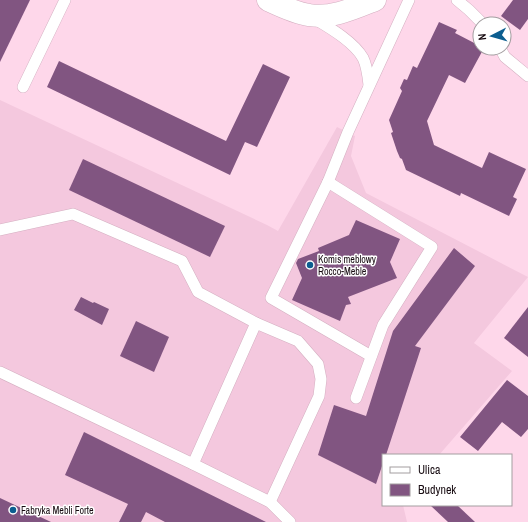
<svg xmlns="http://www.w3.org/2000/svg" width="528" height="522" viewBox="0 0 528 522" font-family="'Archivo Narrow',sans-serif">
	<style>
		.built { fill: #f4c8de }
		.building { fill: #815581 }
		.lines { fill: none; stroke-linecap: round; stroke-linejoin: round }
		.lane-casing { stroke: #d4afc1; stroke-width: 12 }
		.street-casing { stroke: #d4afc1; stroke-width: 23 }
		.lane { stroke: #fff; stroke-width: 11 }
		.street { stroke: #fff; stroke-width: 22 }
		.poi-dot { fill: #0c5e90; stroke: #fff; stroke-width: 1.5 }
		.labels { text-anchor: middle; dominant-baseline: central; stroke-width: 3; stroke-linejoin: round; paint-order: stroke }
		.poi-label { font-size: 10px; fill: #180c12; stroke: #fff; text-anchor: start }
	</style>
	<rect width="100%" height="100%" fill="#fed7ea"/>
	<!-- built -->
	<path class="built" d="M0,100L267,225L278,231L337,127L355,136L351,156L366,193L528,277L474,343L512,371L439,455H383V505H403L407,522H0Z"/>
	<!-- building -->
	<g class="building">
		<path d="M0,0H30L0,62Z"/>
		<path d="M513,0H528V19L520,30L501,16Z"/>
		<path d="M439,22L457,30L455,33L480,46V48H484L465,83L449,75L427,121L434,145L482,168L489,152L526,169L513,197L517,199L509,216L461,193L460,196L406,170L402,159L400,158L397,151L391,133L393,132L389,120L402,91L400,88L404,79L407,80L413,66L417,68Z"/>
		<path d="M59,61L226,141L263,64L290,77L257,147L245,142L230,175L47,87Z"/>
		<path d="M83,159L225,226L210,257L69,190Z"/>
		<path d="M356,220L400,239L390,262L397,278L348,297L351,304L346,305L340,321L292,300L302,278L296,263L298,259L319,251L318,248L349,235Z"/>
		<path d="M454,248L475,266L415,346L421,348L386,455H383V463L376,484L318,455L334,405L366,416L393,331Z"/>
		<path d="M81,297L93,303L94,302L109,309L102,325L74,310Z"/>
		<path d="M528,307V357L504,338Z"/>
		<path d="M136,321L169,337L154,372L120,356Z"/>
		<path d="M507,380L528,396V429L521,437L502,422L478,451L460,437Z"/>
		<path d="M84,432L266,522H165L146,512L141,522H119L128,504L65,475Z"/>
		<path d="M0,498L51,522H0Z"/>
		<path d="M430,505H457L475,522H448Z"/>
	</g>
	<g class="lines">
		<defs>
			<g id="lane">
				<path d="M457,0L469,10L483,24"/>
				<path d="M315,19C330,28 354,42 363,58C367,66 368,76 369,85"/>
				<path d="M500,48L505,57L528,76"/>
				<path d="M23,87L65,0"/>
				<path d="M328,182L432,247L383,325L356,398"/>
				<path d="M0,230L73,214L182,261L198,292L256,323L193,464L0,372"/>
				<path d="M256,323L298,341L318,364L321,379L319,396L270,502"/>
				<path d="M371,356L271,298L328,182L348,132L409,0"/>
				<path d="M193,464L270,502L290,522"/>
			</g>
			<path id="street" d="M268,0C281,6 295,13 309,15C331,19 355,8 375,0"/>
		</defs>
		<!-- lane casing -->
		<use href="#lane" class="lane-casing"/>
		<!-- street casing -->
		<use href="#street" class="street-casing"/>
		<!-- lane -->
		<use href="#lane" class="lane"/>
		<!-- street -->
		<use href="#street" class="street"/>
	</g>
	<!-- markers -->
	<g class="poi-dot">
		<circle cx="310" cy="265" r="4"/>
		<circle cx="13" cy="510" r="4"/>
	</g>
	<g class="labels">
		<!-- poi labels -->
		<g class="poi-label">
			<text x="318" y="259">Komis meblowy<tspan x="318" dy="12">Rocco-Meble</tspan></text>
			<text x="21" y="510">Fabryka Mebli Forte</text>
		</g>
	</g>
	<!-- legend -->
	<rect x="382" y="454" width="130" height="52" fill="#ffffff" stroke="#a39ea0"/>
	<rect x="390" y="467" width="20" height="6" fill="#ffffff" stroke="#a39ea0"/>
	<text x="418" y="474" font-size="12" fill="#180c12">Ulica</text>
	<rect x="390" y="484" width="20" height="12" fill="#815581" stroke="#a39ea0"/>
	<text x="418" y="494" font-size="12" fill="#180c12">Budynek</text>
	<!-- north arrow -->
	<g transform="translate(492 36) rotate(264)"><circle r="19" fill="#ffffff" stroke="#a39ea0"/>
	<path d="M0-3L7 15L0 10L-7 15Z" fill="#0c5e90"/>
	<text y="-6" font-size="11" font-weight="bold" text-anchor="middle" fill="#180c12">N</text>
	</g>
</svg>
